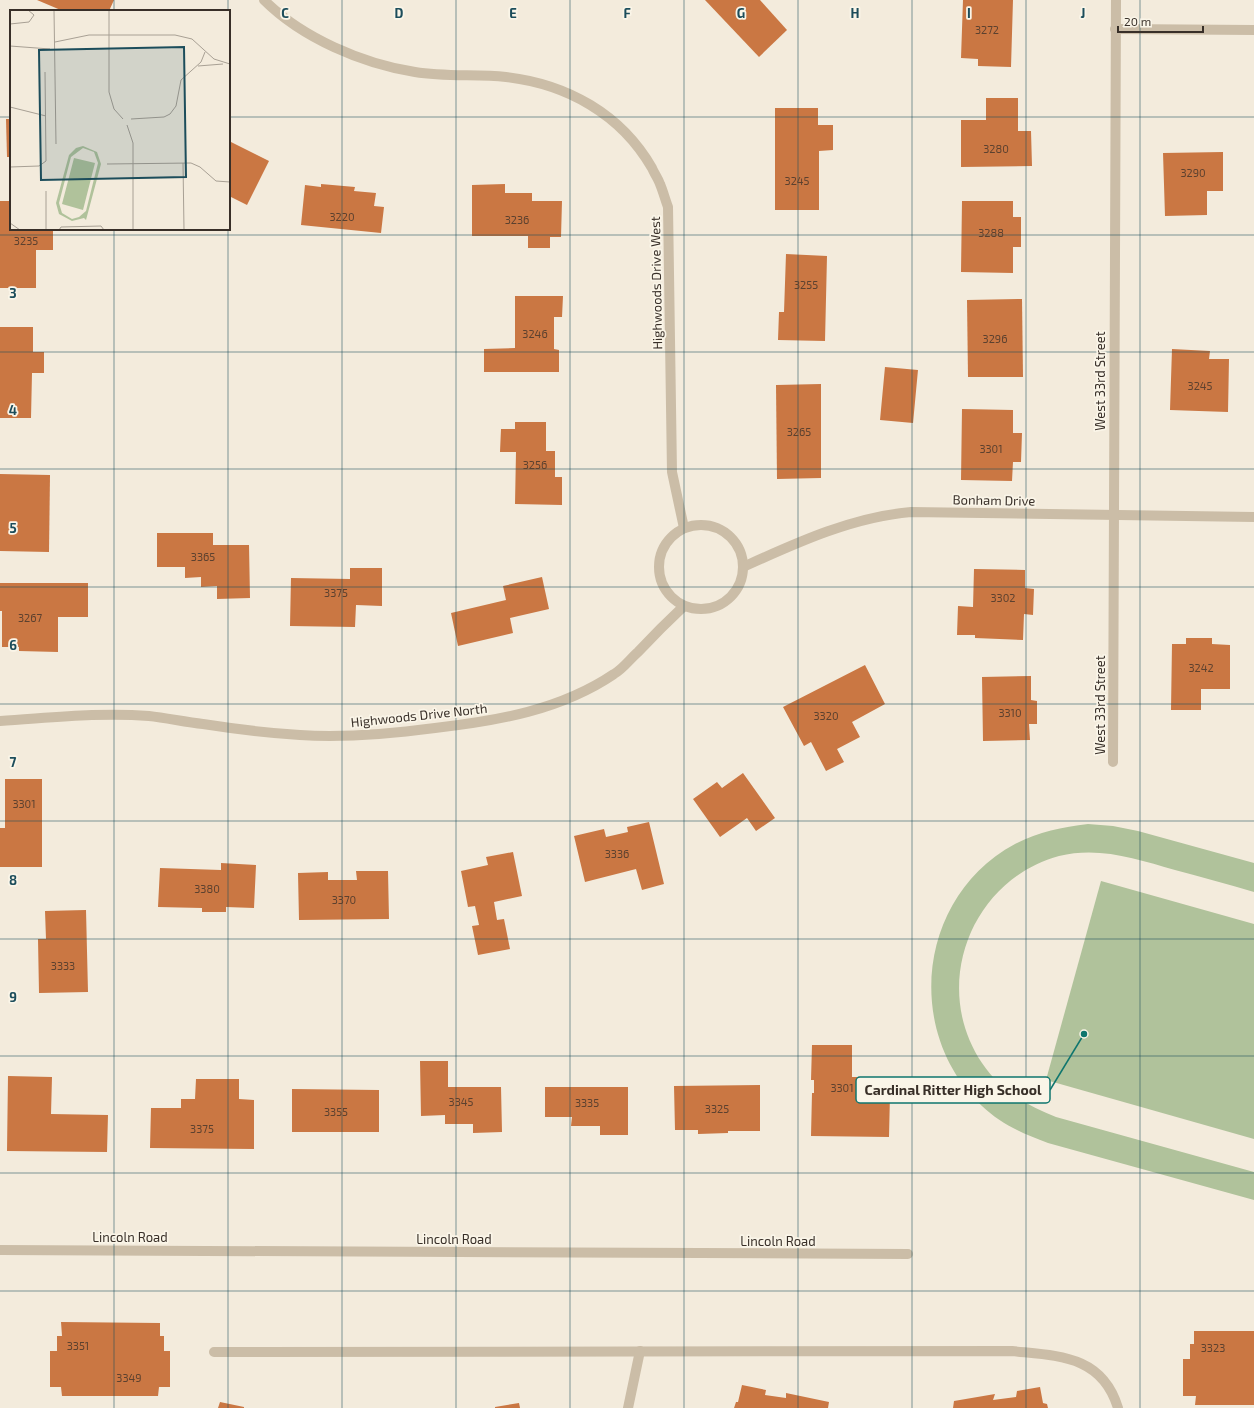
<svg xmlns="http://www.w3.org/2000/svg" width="1254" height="1408" viewBox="0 0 1254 1408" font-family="'Exo 2',sans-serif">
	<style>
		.green { fill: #b0c29b }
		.building { fill: #ca7743 }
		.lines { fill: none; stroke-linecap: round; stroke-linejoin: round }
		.street { stroke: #cbbda7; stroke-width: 10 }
		.grid { fill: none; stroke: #1c4d5b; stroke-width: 1; stroke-opacity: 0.55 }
		.labels { text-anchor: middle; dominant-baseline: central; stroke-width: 3.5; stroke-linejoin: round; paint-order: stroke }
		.number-label { font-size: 11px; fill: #5c412f }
		.street-label { font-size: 13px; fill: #382f28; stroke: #faf5e8 }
		.inset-road { fill: none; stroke: #a8a094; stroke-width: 1 }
		.view { fill: #1c4d5b; fill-opacity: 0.15; stroke: #1c4d5b; stroke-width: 2 }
		.inset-edge { fill: none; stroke: #382f28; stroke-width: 2 }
		.grid-label { font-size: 13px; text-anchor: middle; font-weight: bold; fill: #1c4d5b; stroke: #faf5e8; stroke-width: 3.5; stroke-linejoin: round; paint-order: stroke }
		.leader { fill: none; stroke: #0f766e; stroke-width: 1.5 }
		.callout-dot { fill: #0f766e; stroke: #faf5e8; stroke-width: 1.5 }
		.callout { fill: #faf5e8; stroke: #0f766e; stroke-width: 1.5 }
		.callout-label { font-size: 14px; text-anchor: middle; font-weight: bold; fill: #382f28 }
	</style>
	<rect width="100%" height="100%" fill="#f3ebdc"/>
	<!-- green -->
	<g class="green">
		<path d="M1088,824L1113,826L1138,831L1254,863V892C1228,884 1201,877 1175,870C1137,859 1099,846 1059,856C971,880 930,986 982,1063C1001,1091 1026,1105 1056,1117L1254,1172V1200L1048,1143C1023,1134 1001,1124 982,1106C903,1032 918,896 1015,844C1038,832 1062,827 1088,824Z"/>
		<path d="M1101,881L1254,924V1139L1046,1080Z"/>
	</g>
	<!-- building -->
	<g class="building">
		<path d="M37,0H114L109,11H63Z"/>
		<path d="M705,0H760L787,30L759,57Z"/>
		<path d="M963,0H1013L1011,67L978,66V59L961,58Z"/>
		<path d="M986,98H1018V131H1031L1032,166L961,167V120H986Z"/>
		<path d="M775,108H818V125H833V150L819,151V210H775Z"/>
		<path d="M6,119H11V157H7Z"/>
		<path d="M229,141L269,161L247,205L229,196Z"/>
		<path d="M1223,152V191H1207V215L1165,216L1163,153Z"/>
		<path d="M321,184L355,187L354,191L376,193L374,206L384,207L381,233L301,225L305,185L321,187Z"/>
		<path d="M505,184V193H532V201H562L561,237H550V248H528V236H472V185Z"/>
		<path d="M0,201H11V229H53V250H36V288H0Z"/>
		<path d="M962,201H1013V217H1021V247H1013V273L961,272Z"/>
		<path d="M786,254L827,256L825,341L778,340L779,312H784Z"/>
		<path d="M515,296H563L562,317H554V349L559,350V372H484V349L515,348Z"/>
		<path d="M1022,299L1023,377H968L967,300Z"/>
		<path d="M0,327H33V352H44V373H32L31,418H0Z"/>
		<path d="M1172,349L1210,351L1209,359H1229L1228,412L1170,410Z"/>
		<path d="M885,367L918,370L913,423L880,420Z"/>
		<path d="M821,384V478L777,479L776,385Z"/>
		<path d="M962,409L1013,410V433H1022L1021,462H1013L1012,481L961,480Z"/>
		<path d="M515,422H546V451H555V477H562V505L515,504L516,452H500L501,429H515Z"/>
		<path d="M0,474L50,475L49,552L0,551Z"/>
		<path d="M157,533H213V545H249L250,598L217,599V586L201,587V577L185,578V567H157Z"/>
		<path d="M350,568H382V606L356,605L355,627L290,626L291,578L350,579Z"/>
		<path d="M974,569L1025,570V588L1034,589L1033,615L1024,614L1023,640L975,638V635H957L958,606L973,607Z"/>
		<path d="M542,577L549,609L510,618L513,633L458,646L451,613L506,600L503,586Z"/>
		<path d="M0,583H88V617H58V652L19,651V647H2V611H0Z"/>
		<path d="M1186,638H1212V644L1230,645V689H1201V710H1171L1172,644H1186Z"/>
		<path d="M865,665L885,704L852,722L860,737L837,749L844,762L826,771L811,742L804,746L783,707Z"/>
		<path d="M1031,676V700L1037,701V724H1029L1030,740L983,741L982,677Z"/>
		<path d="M743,773L775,818L756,831L747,818L720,837L693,799L717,782L722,788Z"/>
		<path d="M5,779H42V867H0V828H5Z"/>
		<path d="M649,822L664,884L642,890L636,869L585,882L574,836L604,829L606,837L628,832L627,827Z"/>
		<path d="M513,852L522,896L494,902L497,920L504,919L510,949L478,955L472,926L479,925L475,906L468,907L461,871L488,865L486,857Z"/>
		<path d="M221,863L256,865L254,908L226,907V912H202V908L158,907L160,868L221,870Z"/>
		<path d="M356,871H388L389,919L299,920L298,873L328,872V880H357Z"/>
		<path d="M86,910L88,992L39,993L38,939H46L45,911Z"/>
		<path d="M812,1045H852V1077H871L870,1094H890L889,1137L811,1136L812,1093H814V1080H811Z"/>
		<path d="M420,1061H448V1087H501L502,1132L473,1133V1124H445V1115L421,1116Z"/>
		<path d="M8,1076L52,1077L51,1114L108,1115L107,1152L7,1151Z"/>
		<path d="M196,1079H239V1099L254,1100V1149L150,1148L151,1108H181V1099H195Z"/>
		<path d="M760,1085V1131H728V1133L698,1134V1130H675L674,1086Z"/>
		<path d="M545,1087H628V1135H600V1126H571L572,1117H545Z"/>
		<path d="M292,1089L379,1090V1132H292Z"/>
		<path d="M61,1322L160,1323V1336H164V1351H170V1387H159L158,1396H62L61,1387H50V1351H57V1336H62Z"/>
		<path d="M1194,1331H1254V1405H1195L1196,1396H1183V1359H1190V1344H1194Z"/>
		<path d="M742,1385L766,1390L765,1395L786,1398V1393L829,1402L828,1408H734L736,1402H738Z"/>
		<path d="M1040,1387L1043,1403L1047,1404L1048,1408H953L954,1401L995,1394L993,1400L1016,1397L1017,1391Z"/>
		<path d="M220,1402L244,1407V1408H218Z"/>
		<path d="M519,1403L520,1408H495V1407Z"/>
	</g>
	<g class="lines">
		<!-- street -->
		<g class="street">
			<path d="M264,0C302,38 363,64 415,72C445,77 476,74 506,77C567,84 621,114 652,168C654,173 658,178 660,184C663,191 665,199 668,207L672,472L684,528"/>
			<path d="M1115,29L1254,30"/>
			<circle cx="701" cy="567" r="42"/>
			<path d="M743,567C796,543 852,517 911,512L1254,517"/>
			<path d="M0,721C50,718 99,712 149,716C167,718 185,722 203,724C235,729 268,733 300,735C345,738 390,734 435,728C497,721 561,710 614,674C623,669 630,659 638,652C653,636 668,621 684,606"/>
			<path d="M1113,762L1116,0"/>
			<path d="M0,1250L908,1254"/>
			<path d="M214,1352L1012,1351C1058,1356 1102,1355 1118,1408"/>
			<path d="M628,1408L640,1351"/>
		</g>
	</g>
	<!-- grid -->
	<path class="grid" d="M114,0V11M228,0V11M342,0V1408M456,0V1408M570,0V1408M684,0V1408M798,0V1408M912,0V1408M1026,0V1408M1140,0V1408M0,117H11M229,117H1254M114,229V1408M228,229V1408M0,235H1254M0,352H1254M0,469H1254M0,587H1254M0,704H1254M0,821H1254M0,939H1254M0,1056H1254M0,1173H1254M0,1291H1254"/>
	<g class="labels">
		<!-- number labels -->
		<g class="number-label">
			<text x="987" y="29">3272</text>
			<text x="996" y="148">3280</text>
			<text x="1193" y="172">3290</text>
			<text x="797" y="180">3245</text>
			<text x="342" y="216">3220</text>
			<text x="517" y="219">3236</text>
			<text x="991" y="232">3288</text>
			<text x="26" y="240">3235</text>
			<text x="806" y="284">3255</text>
			<text x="535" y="333">3246</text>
			<text x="995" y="338">3296</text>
			<text x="1200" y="385">3245</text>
			<text x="799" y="431">3265</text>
			<text x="991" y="448">3301</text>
			<text x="535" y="464">3256</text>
			<text x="203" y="556">3365</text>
			<text x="336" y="592">3375</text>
			<text x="1003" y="597">3302</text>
			<text x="30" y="617">3267</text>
			<text x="1201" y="667">3242</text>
			<text x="1010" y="712">3310</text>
			<text x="826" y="715">3320</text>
			<text x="24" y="803">3301</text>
			<text x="617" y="853">3336</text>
			<text x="207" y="888">3380</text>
			<text x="344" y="899">3370</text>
			<text x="63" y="965">3333</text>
			<text x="842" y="1087">3301</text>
			<text x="461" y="1101">3345</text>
			<text x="587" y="1102">3335</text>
			<text x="717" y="1108">3325</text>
			<text x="336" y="1111">3355</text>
			<text x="202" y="1128">3375</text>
			<text x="78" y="1345">3351</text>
			<text x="1213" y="1347">3323</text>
			<text x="129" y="1377">3349</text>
		</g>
		<!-- street labels -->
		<g class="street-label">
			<text transform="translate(656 283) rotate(-91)">Highwoods Drive West</text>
			<text transform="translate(1100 381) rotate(-90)">West 33rd Street</text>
			<text transform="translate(994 500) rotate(1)">Bonham Drive</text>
			<text transform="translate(1100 705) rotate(-90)">West 33rd Street</text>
			<text transform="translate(419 715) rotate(-6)">Highwoods Drive North</text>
			<text x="130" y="1237">Lincoln Road</text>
			<text x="454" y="1239">Lincoln Road</text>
			<text x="778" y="1241">Lincoln Road</text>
		</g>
	</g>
	<!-- overview -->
	<g transform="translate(10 10)">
		<rect width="220" height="220" fill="#f3ebdc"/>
		<path d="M73,136L87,142L91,154L76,210L74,208L62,211L49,204L46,193L59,145L66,138ZM73,138L84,142L88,153L76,201L69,207L62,209L52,203L49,193L61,147ZM64,148L85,153L73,200L52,194Z" fill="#b0c29b" fill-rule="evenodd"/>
		<path class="inset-road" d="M44,0L46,134M99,0V82L104,99L113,109M0,14L19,12L24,5L18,0M45,32L79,25H165L182,29L204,49L220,54M0,36L40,39M188,56L213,54M0,97L36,106M121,109L154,107L160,104L166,96L171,70L191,52L195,42M117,115L123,133V220M173,153L174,220M97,154L181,153L190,157L206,171L220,172M0,157L29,156L36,151L35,62M36,181V220M0,213L10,220M49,220L51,217L91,216L94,220"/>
		<path class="view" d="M174,37L176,167L31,170L29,40Z"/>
		<rect width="220" height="220" class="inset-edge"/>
	</g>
	<g class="grid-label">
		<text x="285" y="18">C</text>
		<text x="399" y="18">D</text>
		<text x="513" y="18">E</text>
		<text x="627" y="18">F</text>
		<text x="741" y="18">G</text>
		<text x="855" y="18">H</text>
		<text x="969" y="18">I</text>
		<text x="1083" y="18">J</text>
		<text x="13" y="298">3</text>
		<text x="13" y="415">4</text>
		<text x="13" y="533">5</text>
		<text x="13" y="650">6</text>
		<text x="13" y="767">7</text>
		<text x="13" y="885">8</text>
		<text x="13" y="1002">9</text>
	</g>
	<!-- callouts -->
	<path class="leader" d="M1084 1034L1050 1090"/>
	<circle class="callout-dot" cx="1084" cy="1034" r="4"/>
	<rect class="callout" x="856" y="1077" width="194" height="26" rx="4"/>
	<g class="callout-label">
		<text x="953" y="1095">Cardinal Ritter High School</text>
	</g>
	<!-- scale -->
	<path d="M1118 26v6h85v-6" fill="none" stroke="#382f28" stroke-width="2"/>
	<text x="1124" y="26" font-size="12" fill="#382f28" stroke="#faf5e8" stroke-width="3" paint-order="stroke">20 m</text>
</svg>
